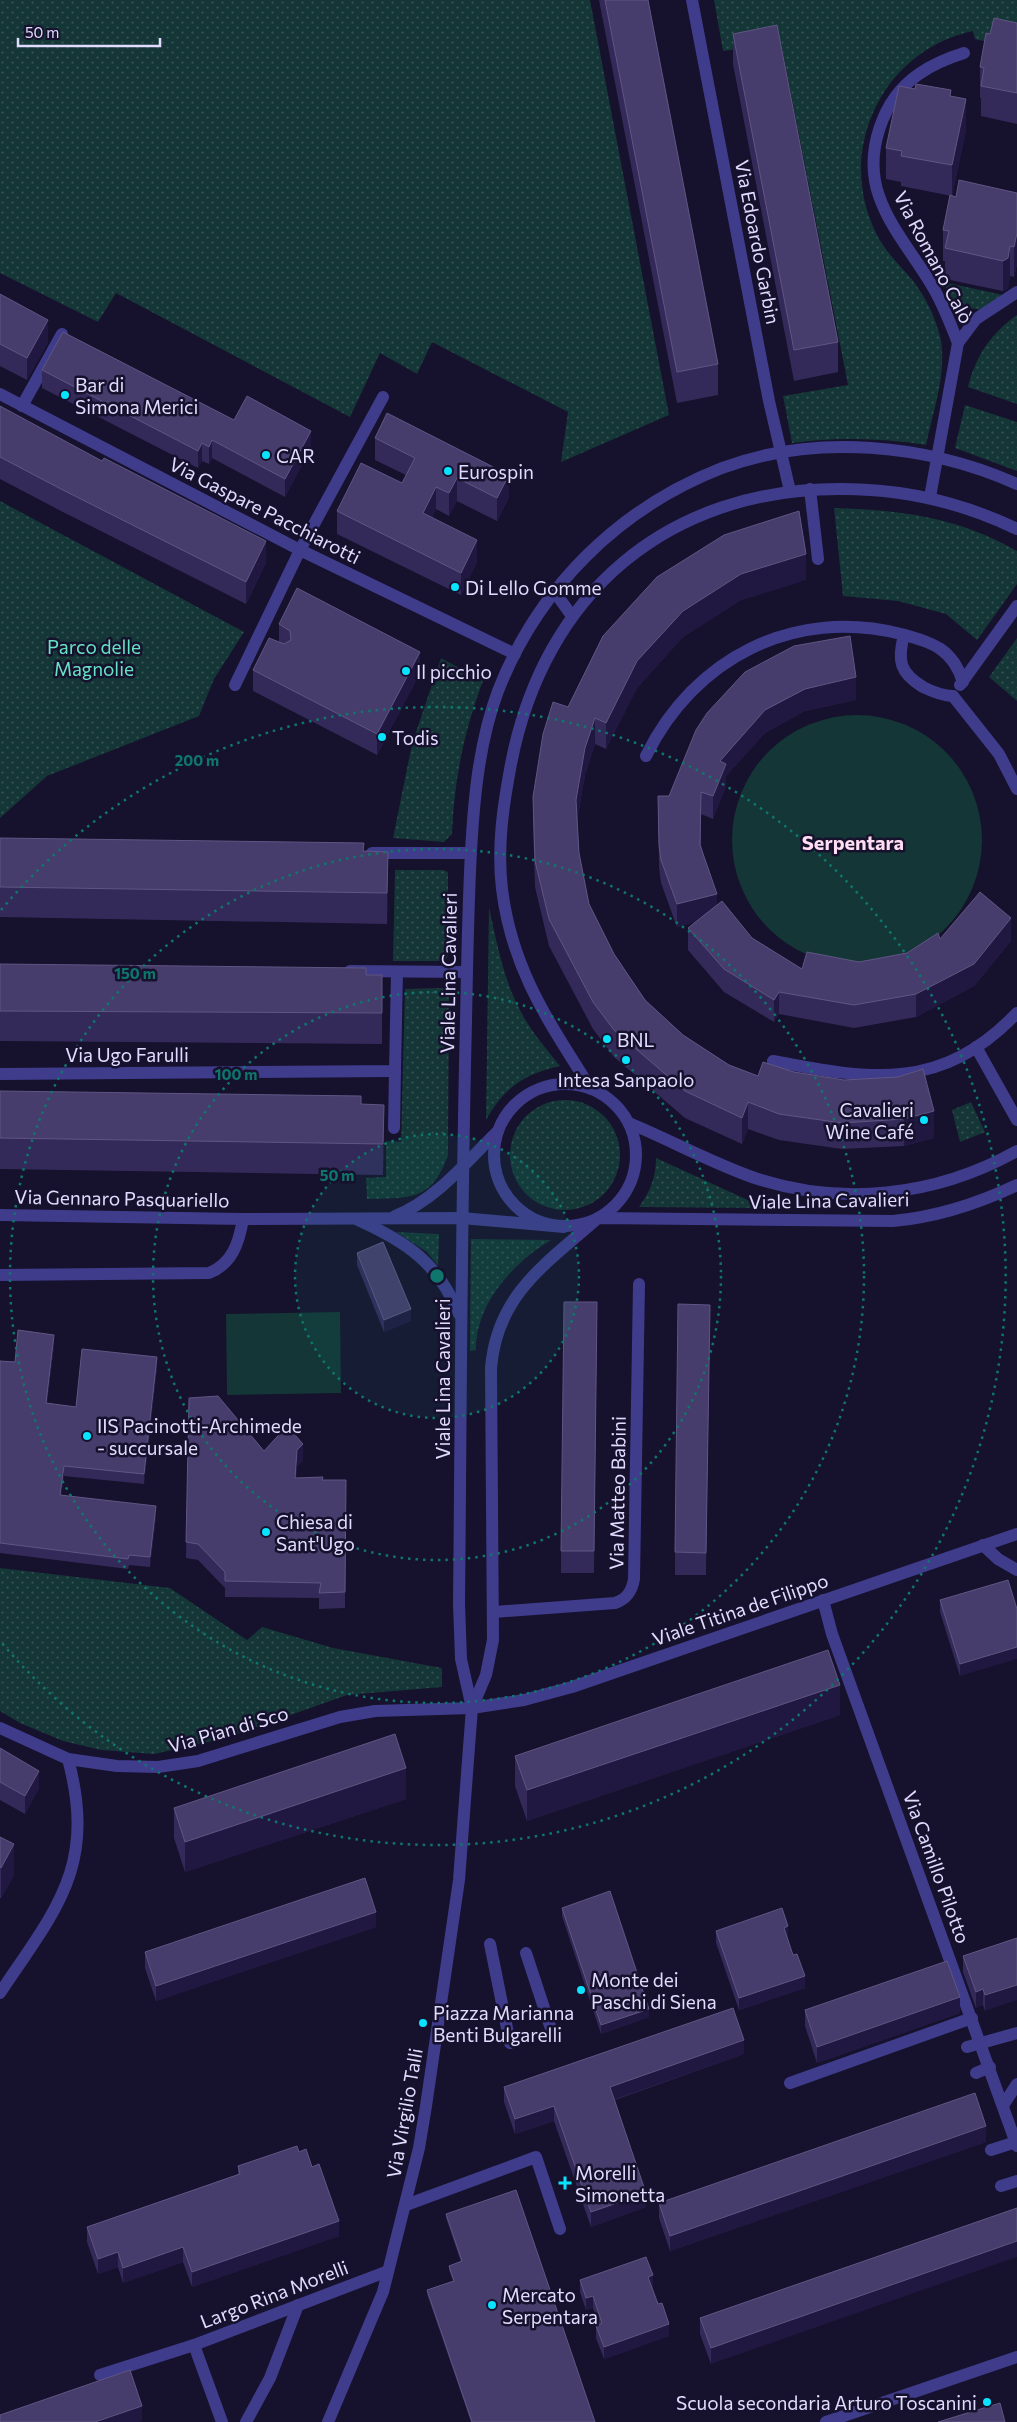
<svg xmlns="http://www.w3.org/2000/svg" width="1017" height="2422" viewBox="0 0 1017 2422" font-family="Commissioner,sans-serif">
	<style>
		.grass { fill: url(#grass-dots) }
		.garden { fill: #143636 }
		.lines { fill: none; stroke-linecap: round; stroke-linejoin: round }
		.minor { stroke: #3f3c8c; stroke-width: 12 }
		.wall { fill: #342a5a }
		.shaded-wall { fill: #201840 }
		.building { fill: #473d6c; stroke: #5f5683 }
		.ring { fill: none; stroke: #0f766e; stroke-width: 2.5; stroke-dasharray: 2.5 5 }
		.poi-dot { fill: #08e4ff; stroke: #16112c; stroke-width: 2 }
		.labels { text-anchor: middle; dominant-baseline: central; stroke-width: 5; stroke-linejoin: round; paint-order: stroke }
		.street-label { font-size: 19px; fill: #e1dcff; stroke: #16112c }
		.poi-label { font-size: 19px; fill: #e1dcff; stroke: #16112c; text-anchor: start }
		.park-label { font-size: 19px; fill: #65e3c4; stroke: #16112c }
		.neighbourhood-label { font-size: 20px; font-weight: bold; fill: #ffdef3; stroke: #16112c }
		.centre { fill: #0f766e; stroke: #16112c; stroke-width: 2.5 }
		.ring-label { font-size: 15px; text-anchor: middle; font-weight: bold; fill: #0f766e; stroke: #16112c; stroke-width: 5; stroke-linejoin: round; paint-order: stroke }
	</style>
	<defs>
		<pattern id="grass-dots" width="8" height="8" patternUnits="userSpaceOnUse" patternTransform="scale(1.25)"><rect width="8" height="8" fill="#143636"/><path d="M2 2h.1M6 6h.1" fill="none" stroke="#365254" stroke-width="1.8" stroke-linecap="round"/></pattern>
	</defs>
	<rect width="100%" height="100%" fill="#16112c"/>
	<!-- grass -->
	<g class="grass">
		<path d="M0,0H590L669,415L561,462L568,412L432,342L417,374L380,353L350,417L116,293L98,322L0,273Z"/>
		<path d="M714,0H1017V49L975,39L973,31C883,50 836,149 875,231C884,251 901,266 914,282C926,298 935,317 940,336C948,371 933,411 926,445C881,438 837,437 792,443L783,396L848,385L781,43L723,51Z"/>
		<path d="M943,282L1003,295L983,310L955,306Z"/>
		<path d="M1017,315V404L968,387C975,357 991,333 1017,315Z"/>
		<path d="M965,405L1017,422V471L955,448Z"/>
		<path d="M0,501L244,632L214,679L199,716L47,776L0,818Z"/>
		<path d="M834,508C900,510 958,517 1017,551V584L977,640L946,614L898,601L843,596Z"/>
		<path d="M1017,638V701L989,677Z"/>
		<path d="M441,658L483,681C464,731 454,781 452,834L444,842L393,838L412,744Z"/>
		<path d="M395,870H443L448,872V955L445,961H393Z"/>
		<path d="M489,907C496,940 503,976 518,1006C528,1028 545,1047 560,1066C524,1074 504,1088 486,1120Z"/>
		<path d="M405,989L443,988L449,994L448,1155C432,1201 410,1198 367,1199L366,1178L386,1177V1141L401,1142Z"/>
		<circle cx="565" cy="1155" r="55"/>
		<path d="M971,1102L985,1132L960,1142L952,1110Z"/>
		<path d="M656,1158L765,1208L639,1207C650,1192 656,1177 656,1158Z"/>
		<path d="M396,1232L439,1234L438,1266L427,1252Z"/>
		<path d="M471,1239L551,1240C514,1262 475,1304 476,1350L470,1351Z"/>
		<path d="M0,1568L170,1588L247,1640L262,1627L333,1648L442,1668V1687L347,1695L226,1738L154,1754L101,1750L63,1741L20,1723L0,1711Z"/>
	</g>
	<!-- garden -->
	<g class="garden">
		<circle cx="857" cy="840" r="125"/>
		<path d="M340,1312L341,1393L227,1395L226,1314Z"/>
	</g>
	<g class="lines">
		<!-- minor -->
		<g class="minor">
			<path d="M692,0L769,401L790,491"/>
			<path d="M958,343C950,323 943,303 931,284C914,255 890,228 879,196C864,153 882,99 919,74C933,64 948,58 964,53"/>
			<path d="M0,394L300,550L515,654"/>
			<path d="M22,406L62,334"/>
			<path d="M810,489L818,559"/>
			<path d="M930,497L958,343L976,319L1017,292"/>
			<path d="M554,591L572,616"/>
			<path d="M904,635C897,661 900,673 923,687C933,692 942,696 953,696"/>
			<path d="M235,685L300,550L383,397"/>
			<path d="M960,685L1017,606"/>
			<path d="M953,696L999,754L1017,789"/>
			<path d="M646,756C694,658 794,607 901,634C932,642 953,649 963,682"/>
			<path d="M372,853H471"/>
			<path d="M350,971L467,972"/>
			<path d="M976,1047L1017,1120"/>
			<path d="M773,1061C871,1080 941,1092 1017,1013"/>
			<path d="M0,1074L395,1071L397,972"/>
			<circle cx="565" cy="1155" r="71"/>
			<path d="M591,1089C549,1022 512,970 502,889C497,847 503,806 511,764C544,593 668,488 842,489C904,489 961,502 1017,529"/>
			<path d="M629,1123C670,1140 710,1162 752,1177C840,1207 935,1197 1017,1151"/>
			<path d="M394,1128L395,1071"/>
			<path d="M0,1215L243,1219L462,1218L564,1227"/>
			<path d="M395,1216C436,1200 467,1161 498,1131"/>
			<path d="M358,1220C407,1242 438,1263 459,1314"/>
			<path d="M0,1275L209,1273C232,1264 239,1243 243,1219"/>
			<path d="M983,1545L998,1559L1017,1570"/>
			<path d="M823,1600L832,1634L1017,2146"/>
			<path d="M494,1612L615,1603C627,1599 632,1591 634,1579L639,1284"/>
			<path d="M472,1708L486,1675L493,1640L491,1368C497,1294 547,1263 598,1218L893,1221C937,1217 977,1204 1017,1185"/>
			<path d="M0,1728L68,1759L117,1766L158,1767L198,1761L340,1717L375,1711L472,1708L524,1700L572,1687L1017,1534"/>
			<path d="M490,1944L510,2043"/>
			<path d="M526,1953L550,2026"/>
			<path d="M0,1993C56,1909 97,1867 68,1759"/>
			<path d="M967,2047L1017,2033"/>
			<path d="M976,2073L990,2067"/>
			<path d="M790,2083L972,2018"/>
			<path d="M1004,2104L1017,2084"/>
			<path d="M991,2150L1016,2142"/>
			<path d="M1001,2186L1017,2181"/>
			<path d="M406,2205L536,2157L560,2229"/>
			<path d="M100,2375L194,2345"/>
			<path d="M222,2422L194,2345L388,2271"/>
			<path d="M246,2422L270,2378L298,2305"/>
			<path d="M328,2422L383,2292L419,2148L426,2106L459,1880L469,1747L472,1708L461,1659L459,1604C461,1410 461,1216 466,1022C467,965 468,908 471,851C474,798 479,742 498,691C538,588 619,508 722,468C816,433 927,444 1017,484"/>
			<path d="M826,2422L1017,2357"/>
		</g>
	</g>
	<!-- wall -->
	<g class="wall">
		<path d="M599,0H648L718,364V395L677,403Z"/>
		<path d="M1017,23V124L981,116V98H980V67L990,34Z"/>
		<path d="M733,34L838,342V372L794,381L733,64Z"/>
		<path d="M951,96L966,130L952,196L901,186V182L886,179V148Z"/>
		<path d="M1017,193V264L1014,277L1010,276L1008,288L1003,291L945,279V261H943V230L956,197Z"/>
		<path d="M0,294L48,342L27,380L0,366Z"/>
		<path d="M42,370L234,420L311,448L285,497L212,458L209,464L202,461L198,468L42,388Z"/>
		<path d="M0,406L266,563L246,604L61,511L0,479Z"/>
		<path d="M375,438L509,497L497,521L457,501L449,516L436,509L432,517L477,562L461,595L337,534V511L402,483L406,475L375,460Z"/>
		<path d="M806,580L741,600L683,637L637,688L606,749L595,744L585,775L577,821L579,853L589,904L614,954L645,1000L683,1035L729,1065L758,1076L794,1072L844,1080L934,1138L904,1146L842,1149L779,1140L748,1129L742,1144L685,1118L614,1057L593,1029L549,946L535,887L533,823V797L568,707L603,636Z"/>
		<path d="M279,624L420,673L377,755L253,691V670L279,642Z"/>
		<path d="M745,672L856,700L805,711L765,733L726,776V786L713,819L701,814V845L717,905L752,938L802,969L859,962L907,953L940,939L1011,941L974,986L916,1017L854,1028L779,1014L774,1022L724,992L688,950V928L695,922L677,927L661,883L659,867L658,796H669Z"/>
		<path d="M0,838L364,851L388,882L387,924L0,917Z"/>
		<path d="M0,964L382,975V1044L0,1041Z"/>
		<path d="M0,1091L361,1104L384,1136L383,1175L0,1169Z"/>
		<path d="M357,1253L411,1321L384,1332L357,1265Z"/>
		<path d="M597,1302L594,1573H561V1551Z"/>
		<path d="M710,1305L706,1575H675V1552Z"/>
		<path d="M54,1345L47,1403L76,1407L157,1367L144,1484L64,1476L61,1495L156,1516L150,1567L129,1565L128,1569L0,1553V1361L15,1362Z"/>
		<path d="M189,1398L264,1451L303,1460L297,1466L296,1478L323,1480H346L345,1608L319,1609V1598L225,1597V1588L198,1560L186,1558Z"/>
		<path d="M1008,1580L960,1676L940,1612V1600Z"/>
		<path d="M840,1715L527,1821L515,1786V1756Z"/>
		<path d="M0,1748L39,1788L25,1814L0,1800Z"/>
		<path d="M406,1799L185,1872L174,1838V1808Z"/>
		<path d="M0,1837L14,1875L1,1898H0Z"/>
		<path d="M562,1908L649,2017L601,2034L562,1916Z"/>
		<path d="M376,1927L156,2001L145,1968V1952Z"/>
		<path d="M716,1931L788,1938H787L793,1955L805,1988L739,2010L716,1943Z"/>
		<path d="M1017,1938L985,2011L983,2005L976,2008L963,1972V1956Z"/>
		<path d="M805,2010L960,2013L817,2063L805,2026Z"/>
		<path d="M744,2054L615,2100L646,2207L591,2227L554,2121L515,2134L504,2102V2087Z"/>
		<path d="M986,2142L670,2251L659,2218V2203Z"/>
		<path d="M299,2152L312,2167L339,2236L192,2287L183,2262L123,2283L118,2267L98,2274L87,2242V2227L238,2174V2166Z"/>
		<path d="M1017,2208L711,2364L700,2334V2318Z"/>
		<path d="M446,2214L595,2422H471L427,2294V2290L453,2281L449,2270V2266L461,2262L446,2218Z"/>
		<path d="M580,2280L653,2287L652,2288L669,2336L604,2359L596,2338V2326L599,2325L593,2308L586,2310L580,2292Z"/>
	</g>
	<!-- shaded-wall -->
	<g class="shaded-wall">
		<path d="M966,99V130L952,196V165Z"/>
		<path d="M1017,233V264L1014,277V247Z"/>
		<path d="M1010,246V276L1008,288L1003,291V261Z"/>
		<path d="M48,320V342L27,380V358Z"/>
		<path d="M311,431V448L285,497V479Z"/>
		<path d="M212,440V458L209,464V447Z"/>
		<path d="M202,443V461L198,468V451Z"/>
		<path d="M509,475V497L497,521V498Z"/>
		<path d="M457,478V501L449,516V493Z"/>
		<path d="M436,487V509L423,535V513Z"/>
		<path d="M477,540V562L461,595V573Z"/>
		<path d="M266,541V563L246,604V582Z"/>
		<path d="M806,554V580L741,600L683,637L637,688L606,749V723L637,661L683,611L741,574Z"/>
		<path d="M420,652V673L377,755V734Z"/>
		<path d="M856,677V700L805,711L765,733L726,776V786L713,819V796L720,761L765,710L805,689Z"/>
		<path d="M595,718V744L585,775L576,827V800L585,748Z"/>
		<path d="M388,852V882L387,924V893Z"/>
		<path d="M717,894V916L677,927V904Z"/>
		<path d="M1011,918V941L974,986L916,1017V994Z"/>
		<path d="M779,992V1014L774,1022V1000Z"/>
		<path d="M748,1102V1129L742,1144V1118Z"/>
		<path d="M384,1105V1136L383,1175V1144Z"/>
		<path d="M934,1111V1138L904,1146V1119Z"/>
		<path d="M411,1309V1321L384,1332V1320Z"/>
		<path d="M54,1335V1345L46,1413V1403Z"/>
		<path d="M157,1357V1367L144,1484V1474Z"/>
		<path d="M303,1444V1460L297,1466L295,1494V1478L297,1450Z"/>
		<path d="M64,1466V1476L60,1505V1495Z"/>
		<path d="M156,1506V1516L150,1567V1557Z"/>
		<path d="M1017,1647V1659L960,1676V1664Z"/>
		<path d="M840,1685V1715L527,1821V1790Z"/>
		<path d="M406,1768V1799L185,1872V1842Z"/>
		<path d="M39,1771V1788L25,1814V1796Z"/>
		<path d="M14,1844V1875L1,1898V1868Z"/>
		<path d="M376,1912V1927L156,2001V1986Z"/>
		<path d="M788,1926V1938L784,1940V1928Z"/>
		<path d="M805,1976V1988L739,2010V1998Z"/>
		<path d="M1017,1985V2000L985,2011V1995Z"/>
		<path d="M983,1989V2005L976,2008V1992Z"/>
		<path d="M960,1997V2013L817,2063V2047Z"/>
		<path d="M649,2009V2017L601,2034V2025Z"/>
		<path d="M744,2040V2054L610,2101V2087Z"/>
		<path d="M554,2106V2121L515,2134V2119Z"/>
		<path d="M986,2126V2142L670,2251V2236Z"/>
		<path d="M646,2193V2207L591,2227V2212Z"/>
		<path d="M339,2221V2236L192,2287V2272Z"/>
		<path d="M1017,2241V2257L711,2364V2348Z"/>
		<path d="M183,2247V2262L123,2283V2268Z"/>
		<path d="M118,2252V2267L98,2274V2259Z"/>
		<path d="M653,2275V2287L648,2289V2277Z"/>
		<path d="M593,2296V2308L586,2310V2298Z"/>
		<path d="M669,2324V2336L604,2359V2347Z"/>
		<path d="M142,2406V2421L140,2422H95Z"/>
	</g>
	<!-- building -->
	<g class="building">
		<path d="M605,0H648L718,364L677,372Z"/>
		<path d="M994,18L1017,23V93L981,86L984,68L980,67L986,33L990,34Z"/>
		<path d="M777,25L838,342L794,350L733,34Z"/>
		<path d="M916,84L951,90L950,96L966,99L952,165L901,156L902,151L886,148L899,86L915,89Z"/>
		<path d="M959,180L1017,193V233L1014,247L1010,246L1008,258L1003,261L945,248L949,231L943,230L950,195L956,197Z"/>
		<path d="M0,294L48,320L27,358L0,344Z"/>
		<path d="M63,332L234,420L247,396L311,431L285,479L212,440L209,447L202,443L198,451L42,370Z"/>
		<path d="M0,406L102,461L104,458L266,541L246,582L61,489L0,457Z"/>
		<path d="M387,413L509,475L497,498L457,478L449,493L436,487L423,513L477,540L461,573L337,511L361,463L402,483L415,458L375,438Z"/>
		<path d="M799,511L806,554L741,574L683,611L637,661L606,723L595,718L585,748L576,800L579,853L589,904L614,954L645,1000L683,1035L729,1065L758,1076L763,1062L794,1072L844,1080L898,1077L923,1069L934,1111L904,1119L842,1123L779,1114L748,1102L742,1118L685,1091L614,1030L593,1002L549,919L535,861L533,797L543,734L553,702L568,707L603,636L657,577L724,535Z"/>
		<path d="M297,588L420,652L377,734L253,670L269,638L284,644L291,640L290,631L279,624Z"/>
		<path d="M850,636L856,677L805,689L765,710L720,761L726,764L713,796L701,792L700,845L717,894L677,904L661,860L659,845L658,796H669L696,730L707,713L745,672L794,646Z"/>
		<path d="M0,838L364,843L363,851L388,852L387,893L0,887Z"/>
		<path d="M980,892L1011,918L974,964L916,994L854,1005L779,992L774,1000L724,969L688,928L722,901L752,938L802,969L807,952L859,962L907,953L938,933L940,939Z"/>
		<path d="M0,964L366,968V975H382V1013L0,1011Z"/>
		<path d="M0,1091L361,1096V1104L384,1105L383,1144L0,1138Z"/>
		<path d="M383,1242L411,1309L384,1320L357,1253Z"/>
		<path d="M564,1302H597L594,1551H561Z"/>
		<path d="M678,1304L710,1305L706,1553L675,1552Z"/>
		<path d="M18,1330L54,1335L46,1403L76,1407L82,1349L157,1357L144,1474L64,1466L60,1495L156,1506L150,1557L129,1555L128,1559L0,1543V1361L15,1362Z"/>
		<path d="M218,1396L264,1451L287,1426L303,1444L297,1450L295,1478L323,1477L322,1480H346L345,1592L319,1593L321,1583L225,1581V1572L198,1544L186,1542L189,1398Z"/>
		<path d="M1008,1580L1017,1609V1647L960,1664L940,1600Z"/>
		<path d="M828,1650L840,1685L527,1790L515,1756Z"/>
		<path d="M395,1734L406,1768L185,1842L174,1808Z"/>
		<path d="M0,1748L39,1771L25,1796L0,1782Z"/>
		<path d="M0,1837L14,1844L1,1868L0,1867Z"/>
		<path d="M365,1878L376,1912L156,1986L145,1952Z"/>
		<path d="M610,1891L649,2009L601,2025L562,1908Z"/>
		<path d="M782,1908L788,1926L784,1928L793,1955L797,1954L805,1976L739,1998L716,1931Z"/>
		<path d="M1017,1938V1985L985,1995L983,1989L976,1992L963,1956Z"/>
		<path d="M947,1961L960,1997L817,2047L805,2010Z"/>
		<path d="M733,2008L744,2040L610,2087L646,2193L591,2212L554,2106L515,2119L504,2087Z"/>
		<path d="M975,2093L986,2126L670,2236L659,2203Z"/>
		<path d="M297,2146L299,2152L306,2149L312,2167L319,2164L339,2221L192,2272L183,2247L123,2268L118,2252L98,2259L87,2227L240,2174L238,2166Z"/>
		<path d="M516,2190L595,2422H472L427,2290L454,2281L449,2266L462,2261L446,2214Z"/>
		<path d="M1017,2208V2241L711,2348L700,2318Z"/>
		<path d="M646,2257L653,2275L648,2277L658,2304L662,2303L669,2324L604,2347L596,2326L602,2323L593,2296L586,2298L580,2280Z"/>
		<path d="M130,2370L142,2406L95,2422H0V2415Z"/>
		<path d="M1000,2403L1005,2422H938Z"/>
	</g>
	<!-- distance rings -->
	<circle cx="437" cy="1276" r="142" fill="#0f766e" fill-opacity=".12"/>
	<g class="ring">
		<circle cx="437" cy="1276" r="142"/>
		<circle cx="437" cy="1276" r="284"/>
		<circle cx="437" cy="1276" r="427"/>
		<path d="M1 910A569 569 0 1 1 1 1642"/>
	</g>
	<!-- markers -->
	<g class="poi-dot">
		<circle cx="65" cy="395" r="5"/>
		<circle cx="266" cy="455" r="5"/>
		<circle cx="448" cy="471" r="5"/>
		<circle cx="455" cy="587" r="5"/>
		<circle cx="406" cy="671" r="5"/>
		<circle cx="382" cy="737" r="5"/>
		<circle cx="607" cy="1039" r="5"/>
		<circle cx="626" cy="1060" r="5"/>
		<circle cx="924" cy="1120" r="5"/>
		<circle cx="87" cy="1436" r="5"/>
		<circle cx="266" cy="1532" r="5"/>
		<circle cx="581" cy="1990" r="5"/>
		<circle cx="423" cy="2023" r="5"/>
		<path d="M562.5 2175.5h5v5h5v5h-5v5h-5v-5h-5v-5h5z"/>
		<circle cx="492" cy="2305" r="5"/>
		<circle cx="987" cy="2402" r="5"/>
	</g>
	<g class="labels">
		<!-- street labels -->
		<g class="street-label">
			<text transform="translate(758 242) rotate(79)">Via Edoardo Garbin</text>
			<text transform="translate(934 257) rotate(62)">Via Romano Calò</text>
			<text transform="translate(265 510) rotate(27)">Via Gaspare Pacchiarotti</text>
			<text transform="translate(448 973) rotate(-89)">Viale Lina Cavalieri</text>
			<text x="127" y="1054">Via Ugo Farulli</text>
			<text transform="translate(122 1198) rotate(1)">Via Gennaro Pasquariello</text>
			<text transform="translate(829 1200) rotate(-1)">Viale Lina Cavalieri</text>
			<text transform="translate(442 1379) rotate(-90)">Viale Lina Cavalieri</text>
			<text transform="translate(617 1493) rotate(-89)">Via Matteo Babini</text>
			<text transform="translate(740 1609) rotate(-19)">Viale Titina de Filippo</text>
			<text transform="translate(228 1729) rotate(-16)">Via Pian di Sco</text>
			<text transform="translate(937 1867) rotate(70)">Via Camillo Pilotto</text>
			<text transform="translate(404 2113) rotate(-80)">Via Virgilio Talli</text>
			<text transform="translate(274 2294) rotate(-21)">Largo Rina Morelli</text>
		</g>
		<!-- poi labels -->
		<g class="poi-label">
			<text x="75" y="384">Bar di<tspan x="75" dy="22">Simona Merici</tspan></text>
			<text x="276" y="455">CAR</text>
			<text x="458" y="471">Eurospin</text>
			<text x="465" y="587">Di Lello Gomme</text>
			<text x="416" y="671">Il picchio</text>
			<text x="392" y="737">Todis</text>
			<text x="617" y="1039">BNL</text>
			<text x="626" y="1079" text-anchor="middle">Intesa Sanpaolo</text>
			<text x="914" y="1109" text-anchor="end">Cavalieri<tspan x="914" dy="22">Wine Café</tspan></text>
			<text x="97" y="1425">IIS Pacinotti-Archimede<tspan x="97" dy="22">- succursale</tspan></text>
			<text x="276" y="1521">Chiesa di<tspan x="276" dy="22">Sant'Ugo</tspan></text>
			<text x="591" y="1979">Monte dei<tspan x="591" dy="22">Paschi di Siena</tspan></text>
			<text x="433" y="2012">Piazza Marianna<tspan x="433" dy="22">Benti Bulgarelli</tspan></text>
			<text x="575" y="2172">Morelli<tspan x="575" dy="22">Simonetta</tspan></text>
			<text x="502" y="2294">Mercato<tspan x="502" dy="22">Serpentara</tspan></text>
			<text x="977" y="2402" text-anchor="end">Scuola secondaria Arturo Toscanini</text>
		</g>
		<!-- park labels -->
		<g class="park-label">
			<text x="94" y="646">Parco delle<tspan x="94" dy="22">Magnolie</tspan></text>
		</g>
		<!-- neighbourhood labels -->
		<g class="neighbourhood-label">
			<text x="853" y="842">Serpentara</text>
		</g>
	</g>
	<circle cx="437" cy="1276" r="8" class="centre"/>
	<g class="ring-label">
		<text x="197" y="766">200 m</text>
		<text x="135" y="979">150 m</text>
		<text x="236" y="1080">100 m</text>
		<text x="337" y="1181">50 m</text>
	</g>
	<!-- scale -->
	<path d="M18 38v8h142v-8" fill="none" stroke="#e1dcff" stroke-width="2.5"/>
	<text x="25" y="38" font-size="15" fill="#e1dcff" stroke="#16112c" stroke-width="4" paint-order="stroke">50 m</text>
</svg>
